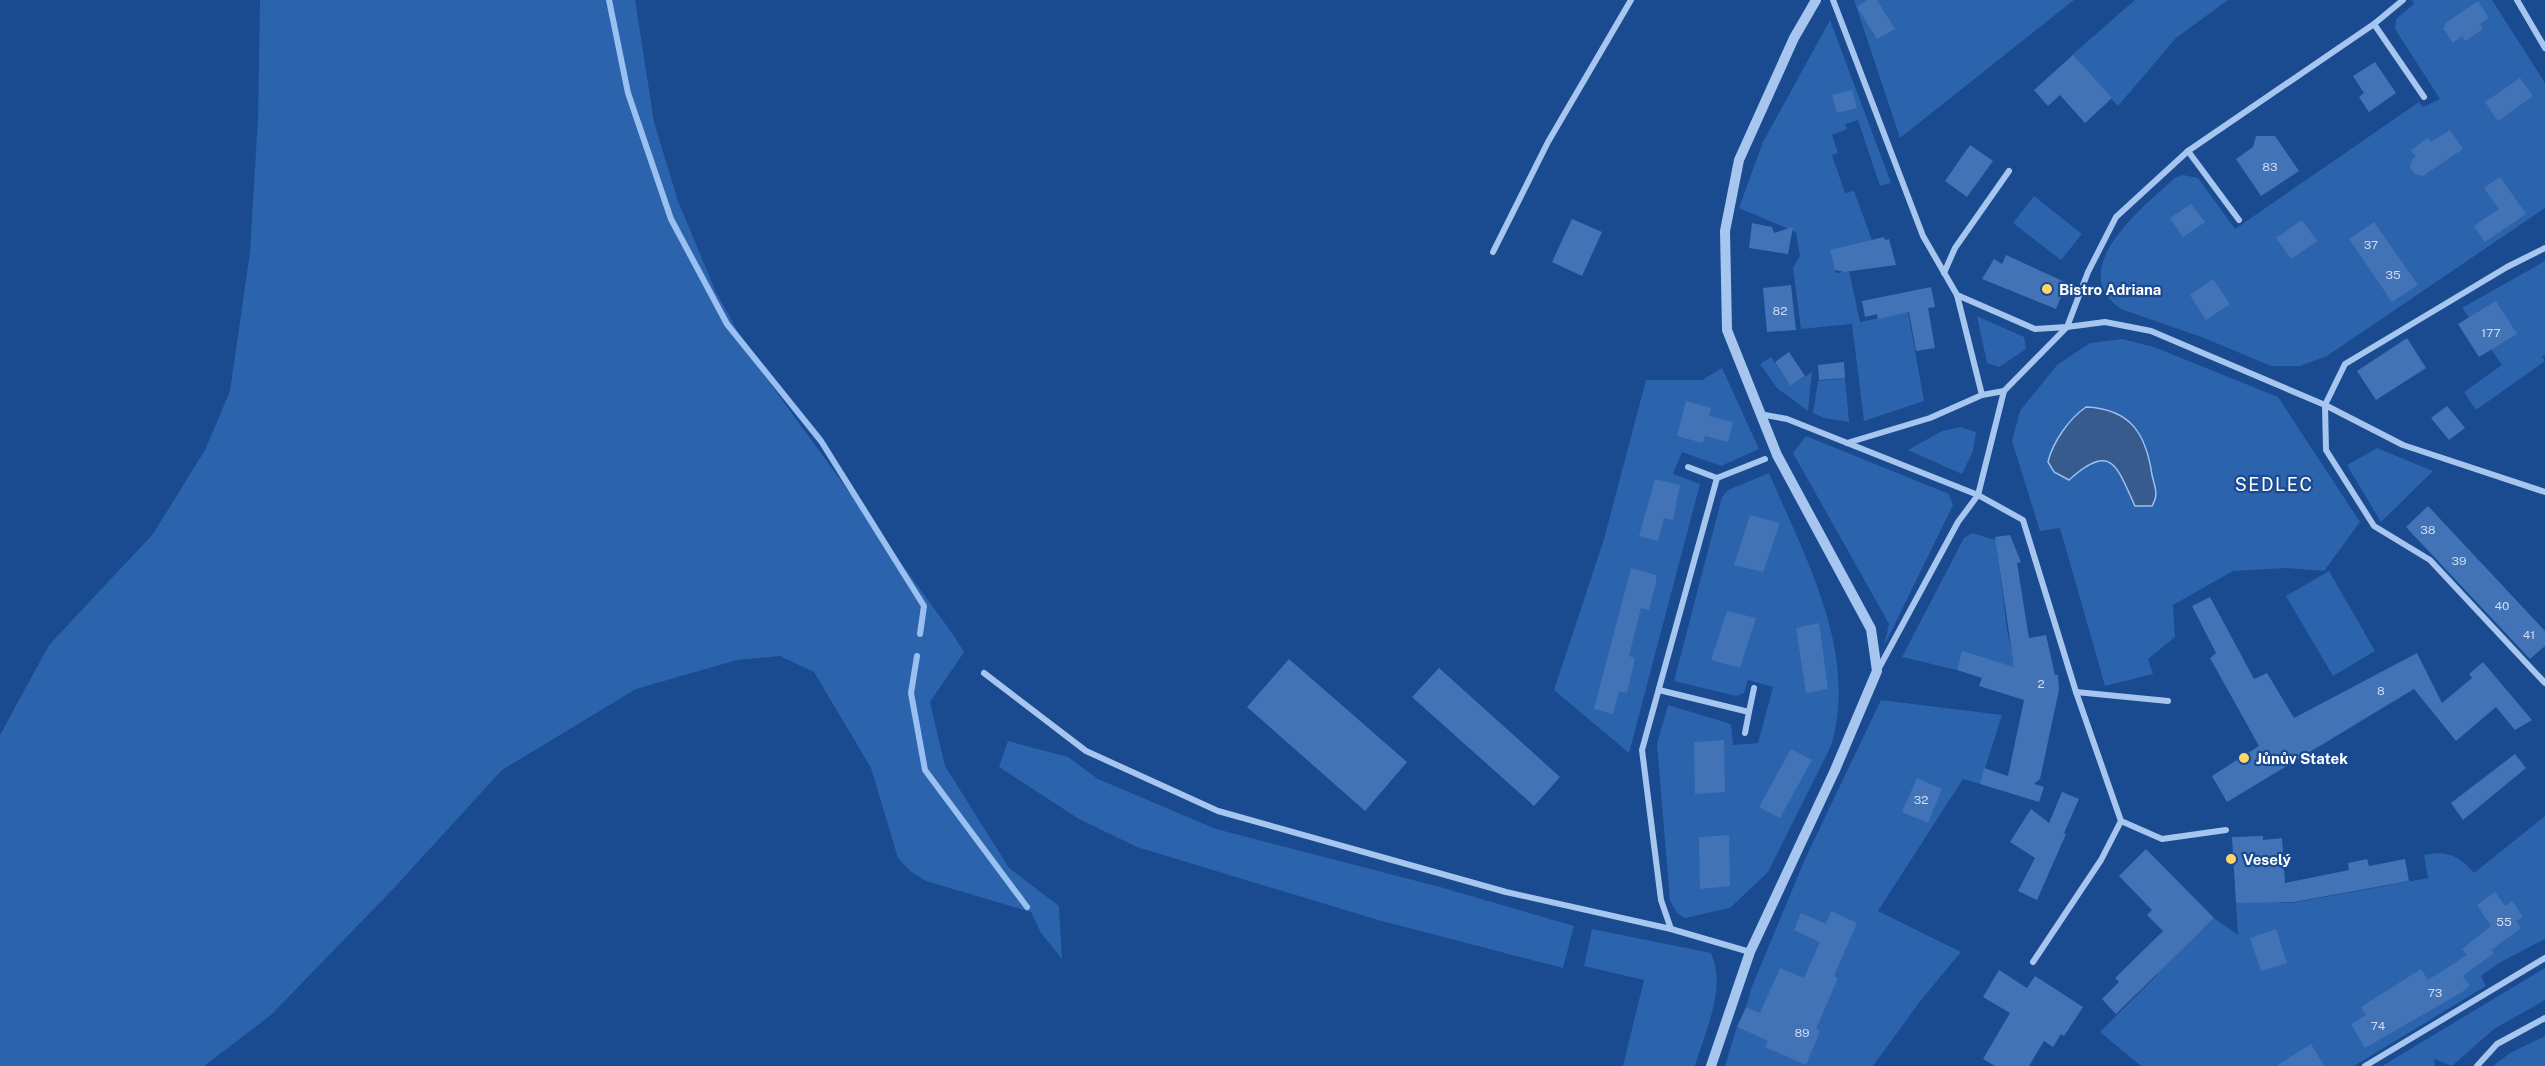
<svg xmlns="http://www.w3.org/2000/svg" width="2545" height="1066" viewBox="0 0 2545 1066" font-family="'Public Sans',sans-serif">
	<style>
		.green { fill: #2c63ad }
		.water { fill: #385b8e; stroke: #9ac0f1; stroke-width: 1.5 }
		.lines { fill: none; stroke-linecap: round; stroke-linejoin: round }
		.stream { stroke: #9ac0f1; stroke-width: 6 }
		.building { fill: #4273b7 }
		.minor { stroke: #a7c6ef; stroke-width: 6 }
		.tertiary { stroke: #a7c6ef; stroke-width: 10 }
		.poi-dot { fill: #ffd665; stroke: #1a4a8f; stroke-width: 2 }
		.labels { text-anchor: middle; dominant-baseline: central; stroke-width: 4.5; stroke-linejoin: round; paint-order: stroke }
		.number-label { font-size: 12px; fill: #d0dced }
		.poi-label { font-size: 15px; font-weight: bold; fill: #fff; stroke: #1a4a8f; text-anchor: start }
		.quarter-label { font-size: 18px; letter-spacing: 1.5px; fill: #fff; stroke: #1a4a8f }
	</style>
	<rect width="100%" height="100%" fill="#1a4a8f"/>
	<!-- green -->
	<g class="green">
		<path d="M260,0H635L654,122L678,201L715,290L753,360L952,633L964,652L930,702L945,766L1009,868L1059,906L1062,959L1041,933L1031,912L926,881L910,871L898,858L871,768L814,672L780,656L737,660L636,689L502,770L394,888L271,1015L204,1066H0V735L49,645L153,534L205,450L230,391L250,252L258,118Z"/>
		<path d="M1854,0H2074L1900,138Z"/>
		<path d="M2135,0H2228L2176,38L2118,106L2072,55Z"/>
		<path d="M2412,0H2492L2545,83V208L2327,356L2300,366H2271L2204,338L2121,309C2063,270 2144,206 2175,178L2183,175L2198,178L2235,229L2419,102L2423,107L2440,99L2395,29L2396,19L2414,4Z"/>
		<path d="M1830,20L1891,183L1880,186L1858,120L1845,124L1847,129L1832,135L1838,153L1832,155L1845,193L1854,191L1873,243L1830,250L1836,273L1849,271L1860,322L1908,312L1924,401L1864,421L1852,324L1801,329L1793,268L1800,256L1796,232L1739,208L1763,142Z"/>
		<path d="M2034,196L2082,234L2061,260L2013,223Z"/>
		<path d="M2545,261V355L2542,356L2545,361L2476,410L2464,392L2502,365L2462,308Z"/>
		<path d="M1977,316L2024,337L2026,349L1999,367L1987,363Z"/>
		<path d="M2122,339L2154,347L2278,397L2360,522L2324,571L2286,568L2233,571L2173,605L2175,637L2148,659L2153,674L2105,686L2060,528L2040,531L2012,441L2020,411L2057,365L2090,343Z"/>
		<path d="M1771,357L1790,386L1812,372L1808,411L1777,388L1760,364Z"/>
		<path d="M1722,368L1759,449L1721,466L1682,452L1673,474L1700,484L1629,753L1554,690L1604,539L1646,380H1702Z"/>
		<path d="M1845,378L1849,422L1824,418L1813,413L1818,381Z"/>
		<path d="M1960,427L1976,432L1973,451L1962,474L1908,450L1942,431Z"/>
		<path d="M1806,436L1949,494L1953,505L1884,646L1889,624L1793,453Z"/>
		<path d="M2377,448L2433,471L2381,522L2347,465Z"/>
		<path d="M1769,473C1805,558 1859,652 1831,746L1768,872L1730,908L1685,918L1677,913L1670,901L1657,744L1668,705L1731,724L1733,745L1758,743L1773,687L1748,680L1744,693L1736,696L1674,681L1722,497L1728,490Z"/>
		<path d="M1972,533L1996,540L2007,630L2020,689L1962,652L1957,670L1902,657L1964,538Z"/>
		<path d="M2329,571L2375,651L2333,676L2286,596Z"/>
		<path d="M1881,700L2002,715L1980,784L1963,779L1878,911L1961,952L1921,1000L1873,1066H1725L1737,1027L1755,1035L1764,1015L1746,1007L1751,989L1805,859Z"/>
		<path d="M1008,741L1068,757L1098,779L1216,829L1440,887L1574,926L1563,968L1378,920L1137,847L1079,819L999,767Z"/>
		<path d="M2545,816V939L2499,963L2481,976L2486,986L2354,1066H2141L2100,1032L2158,974L2151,966L2199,926L2202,930L2214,918L2238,935L2236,903L2273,897L2274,902L2292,903L2428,878L2424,855C2448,850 2459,856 2474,873Z"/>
		<path d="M1592,929L1711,953C1727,987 1705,1032 1695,1066H1623L1644,980L1584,966Z"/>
		<path d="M2545,968V1000L2494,1029L2452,1066L2434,1059L2435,1066H2382Z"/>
		<path d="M2545,1036V1066H2493L2510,1053Z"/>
	</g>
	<!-- water -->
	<path class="water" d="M2086,407C2131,409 2146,434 2152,475C2155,488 2159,494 2152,506H2135C2117,467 2112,441 2069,480L2054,472L2048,462C2053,441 2070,418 2086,407Z"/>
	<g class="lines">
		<!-- stream -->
		<g class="stream">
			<path d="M609,0L628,93L671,219L727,324L821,441L924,606L920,634"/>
			<path d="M917,656L911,693L925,770L1027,907"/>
		</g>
	</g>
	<!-- building -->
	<g class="building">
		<path d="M1868,0H1877L1895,29L1877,39L1857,7Z"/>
		<path d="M2478,1L2489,18L2480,24L2483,29L2465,41L2462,36L2453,43L2443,28L2446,26L2444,24Z"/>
		<path d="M2073,55L2112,98L2085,123L2060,95L2048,106L2034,90Z"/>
		<path d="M2375,62L2396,93L2369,112L2359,97L2364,93L2353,76Z"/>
		<path d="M2520,78L2533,96L2498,121L2485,102Z"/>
		<path d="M1852,90L1857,108L1837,113L1832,95Z"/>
		<path d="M2450,130L2463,149L2423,176L2415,174L2410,168L2412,159L2416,157L2411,150L2428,138L2431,142Z"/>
		<path d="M2256,136H2275L2299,171L2261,196L2236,159L2253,147Z"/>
		<path d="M1970,145L1993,161L1967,197L1945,181Z"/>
		<path d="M2500,177L2526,214L2485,242L2474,226L2499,209L2484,188Z"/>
		<path d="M2191,204L2205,222L2183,237L2170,218Z"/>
		<path d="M1572,219L1602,232L1582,276L1552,262Z"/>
		<path d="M2302,220L2317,241L2291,259L2276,238Z"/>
		<path d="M2374,222L2418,285L2392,302L2349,239Z"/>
		<path d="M1752,223L1772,227L1774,233L1793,227L1788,254L1749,248Z"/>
		<path d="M1884,237L1885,240L1889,239L1896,265L1844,272L1835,270L1830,250Z"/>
		<path d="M2006,255L2067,283L2056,309L1982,279L1994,259L2002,264Z"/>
		<path d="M2213,279L2230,304L2206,320L2190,295Z"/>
		<path d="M1791,285L1796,330L1767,332L1763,288Z"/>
		<path d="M1931,287L1935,307L1928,308L1935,348L1916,351L1909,312L1878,319L1877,314L1865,317L1862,301Z"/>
		<path d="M2496,301L2517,334L2479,357L2458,324Z"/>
		<path d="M2407,338L2426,368L2376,400L2357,371Z"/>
		<path d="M1789,352L1805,376L1790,386L1775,362Z"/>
		<path d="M1844,362L1845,378L1819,380L1818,365Z"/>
		<path d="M1686,401L1711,408L1709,416L1733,422L1728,442L1705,436L1703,443L1677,436Z"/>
		<path d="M2447,406L2465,428L2449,440L2431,418Z"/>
		<path d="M1655,479L1680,485L1673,520L1664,518L1658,541L1639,536Z"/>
		<path d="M2428,506L2545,631V646L2530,659L2406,527Z"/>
		<path d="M1750,515L1780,523L1763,572L1734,565Z"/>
		<path d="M2010,535L2021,562L2017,563L2029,638L2046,635L2055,675H2058L2059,690L2040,779L2034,784L2044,787L2039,802L1980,784L1984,768L2008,776L2024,700L1979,686L1982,678L1957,670L1962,651L2014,667L1995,537Z"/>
		<path d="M1631,568L1656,575V583L1649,610L1641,608L1629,656L1635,658L1627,693L1619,691L1613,714L1594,709Z"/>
		<path d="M2210,597L2254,679L2267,673L2294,718L2417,653L2442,703L2472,678L2469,674L2483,662L2532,720L2515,730L2496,707L2456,741L2414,689L2227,802L2212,776L2259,746L2210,658L2216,653L2192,606Z"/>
		<path d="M1727,611L1756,618L1740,668L1711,660Z"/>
		<path d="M1819,623L1828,689L1806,693L1796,628Z"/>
		<path d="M1289,659L1407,762L1365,811L1247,707Z"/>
		<path d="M1439,668L1560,777L1534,806L1412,697Z"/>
		<path d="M1724,740L1725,792L1695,794L1694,742Z"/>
		<path d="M1791,749L1812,760L1780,818L1759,807Z"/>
		<path d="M2515,754L2526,768L2463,820L2451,803Z"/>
		<path d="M1917,778L1942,789L1928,823L1902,812Z"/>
		<path d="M2062,792L2079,799L2064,833L2066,834L2037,900L2018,891L2035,858L2010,842L2031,809L2049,823Z"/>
		<path d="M1729,835L1730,886L1700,889L1699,837Z"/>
		<path d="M2263,836V840L2282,838L2285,883L2349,870L2348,863L2367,859L2369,866L2405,859L2409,881L2294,902L2236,903L2232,837Z"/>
		<path d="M2146,849L2214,918L2116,1014L2102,999L2119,982L2115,978L2163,931L2147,915L2152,910L2119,876Z"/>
		<path d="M2495,892L2505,906L2512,901L2523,917L2516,921L2521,928L2491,950L2494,953L2463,976L2470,986L2462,992L2365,1048L2351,1024L2366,1015L2361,1007L2421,969L2428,980L2467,955L2462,949L2491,926L2477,905Z"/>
		<path d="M1831,911L1857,923L1834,976L1838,978L1816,1029L1820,1031L1806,1065L1765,1047L1768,1041L1737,1027L1746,1007L1760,1013L1780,968L1804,978L1820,942L1794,930L1801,913L1826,924Z"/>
		<path d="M2276,929L2287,963L2261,971L2250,938Z"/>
		<path d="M1999,970L2027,988L2035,976L2083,1007L2064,1036L2061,1034L2053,1047L2044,1041L2029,1066H1995L1983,1059L2010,1013L1983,997Z"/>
		<path d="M2311,1044L2324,1066H2276Z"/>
	</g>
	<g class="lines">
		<!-- minor -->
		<g class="minor">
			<path d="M1833,0L1923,236L1957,295L1982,395"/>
			<path d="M2517,0L2545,48"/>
			<path d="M2374,24L2424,97"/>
			<path d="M2188,151L2239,220"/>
			<path d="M2545,248L2507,267L2345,364L2325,405L2326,450L2374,526L2430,560L2545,683"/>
			<path d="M1493,252L1548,142L1631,0"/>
			<path d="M1944,273L1955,248L2009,171"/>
			<path d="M1957,295L2035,329L2067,327L2088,272L2116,217L2188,151L2374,24L2403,0"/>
			<path d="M1760,414L1787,419L1978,495L2023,520L2076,692L2121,821L2162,839L2226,830"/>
			<path d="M1847,443L1930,418L1982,395L2004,391"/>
			<path d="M1717,478L1765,459"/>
			<path d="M1879,668L1958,522L1978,495L2004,391L2067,327L2105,322L2151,331L2325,405L2403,445L2545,492"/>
			<path d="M984,673L1086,751L1218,811L1506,892L1671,929L1750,952"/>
			<path d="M1659,690L1749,712L1754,688"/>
			<path d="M2076,692L2168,701"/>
			<path d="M1745,733L1749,712"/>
			<path d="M1671,929L1661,900L1642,750L1717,478L1688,467"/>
			<path d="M2033,962L2101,860L2121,821"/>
			<path d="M2365,1066L2545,958"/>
			<path d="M2477,1066L2497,1044L2545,1018"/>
		</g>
		<!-- tertiary -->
		<path class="tertiary" d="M1711,1066L1750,952L1835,770L1877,671L1871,629L1777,455L1727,330L1725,231L1739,160L1794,38L1816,0"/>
	</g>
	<!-- markers -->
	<g class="poi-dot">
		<circle cx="2047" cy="289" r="6"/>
		<circle cx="2244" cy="758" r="6"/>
		<circle cx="2231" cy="859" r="6"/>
	</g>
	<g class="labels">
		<!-- number labels -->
		<g class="number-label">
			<text x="2270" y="167">83</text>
			<text x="2371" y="245">37</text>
			<text x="2393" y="275">35</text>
			<text x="1780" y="311">82</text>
			<text x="2491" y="333">177</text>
			<text x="2428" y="530">38</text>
			<text x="2459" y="561">39</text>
			<text x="2502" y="606">40</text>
			<text x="2529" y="635">41</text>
			<text x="2041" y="684">2</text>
			<text x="2381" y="691">8</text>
			<text x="1921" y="800">32</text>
			<text x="2504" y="922">55</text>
			<text x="2435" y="993">73</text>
			<text x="2378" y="1026">74</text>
			<text x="1802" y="1033">89</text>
		</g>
		<!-- poi labels -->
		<g class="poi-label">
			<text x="2059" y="289">Bistro Adriana</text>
			<text x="2256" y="758">Jůnův Statek</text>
			<text x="2243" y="859">Veselý</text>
		</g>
		<!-- quarter labels -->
		<g class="quarter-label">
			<text x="2274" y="484">SEDLEC</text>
		</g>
	</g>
</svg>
